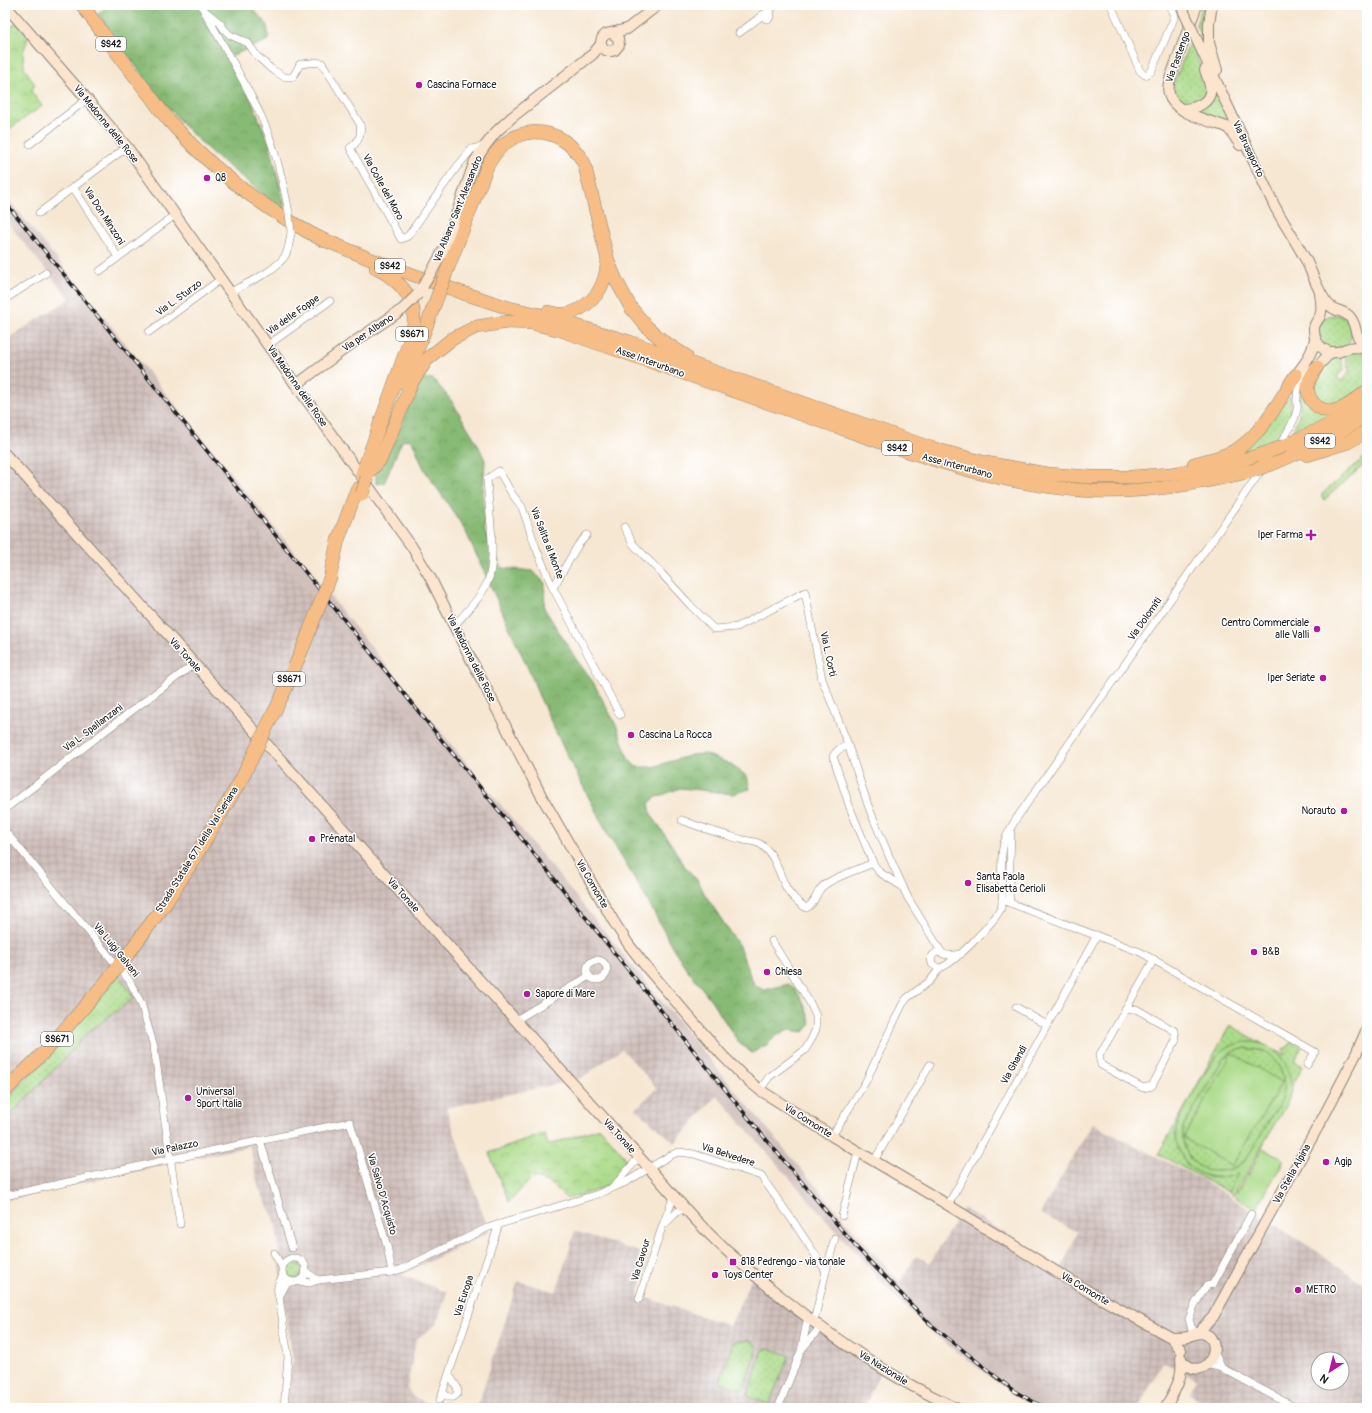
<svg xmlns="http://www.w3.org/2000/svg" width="1372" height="1413" viewBox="0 0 1372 1413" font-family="Pangolin,sans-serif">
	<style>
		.industrial { fill: url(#industrial-grid); fill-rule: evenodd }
		.railway { fill: #d0c0bc }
		.grass { fill: url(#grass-dots); stroke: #637b52 }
		.forest { fill: url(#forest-crowns); stroke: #526b48 }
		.park { fill: url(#park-crowns); stroke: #637b52 }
		.pitch { fill: #aada88; stroke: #637b52; fill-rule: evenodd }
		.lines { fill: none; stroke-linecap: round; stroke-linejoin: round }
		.street-casing { stroke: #898277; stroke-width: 8 }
		.secondary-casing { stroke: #898277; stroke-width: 12 }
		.highway-casing { stroke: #898277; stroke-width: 14 }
		.street { stroke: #fff; stroke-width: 7 }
		.secondary { stroke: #fbe5cf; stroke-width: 10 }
		.highway { stroke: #f6be86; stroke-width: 13 }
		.rail-casing { stroke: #1c1c1c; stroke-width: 3.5 }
		.rail { stroke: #fff; stroke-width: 2; stroke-dasharray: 6; stroke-linecap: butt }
		.street-bridge-casing { stroke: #898277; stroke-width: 8; stroke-linecap: butt }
		.secondary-bridge-casing { stroke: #898277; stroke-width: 12; stroke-linecap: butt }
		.highway-bridge-casing { stroke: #898277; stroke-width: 14; stroke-linecap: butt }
		.street-bridge { stroke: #fff; stroke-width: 7 }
		.secondary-bridge { stroke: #fbe5cf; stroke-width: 10 }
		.highway-bridge { stroke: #f6be86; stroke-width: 13 }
		.poi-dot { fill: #b5179e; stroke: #fff; stroke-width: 1.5 }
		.labels { text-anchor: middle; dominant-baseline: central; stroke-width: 3; stroke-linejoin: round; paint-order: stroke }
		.shield { fill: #fff; stroke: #606060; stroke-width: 1 }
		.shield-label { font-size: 9px; font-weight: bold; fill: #1c1c1c }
		.street-label { font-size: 10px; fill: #1c1c1c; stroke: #fff }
		.poi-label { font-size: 10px; fill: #1c1c1c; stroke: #fff; text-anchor: start }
	</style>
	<defs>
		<pattern id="industrial-grid" width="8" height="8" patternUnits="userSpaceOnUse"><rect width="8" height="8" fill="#d0c0bc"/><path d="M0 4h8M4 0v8" fill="none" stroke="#b2a4a1"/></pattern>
		<pattern id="grass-dots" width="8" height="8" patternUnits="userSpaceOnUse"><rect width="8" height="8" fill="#aada88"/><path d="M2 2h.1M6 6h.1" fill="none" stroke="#92ba75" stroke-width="1.8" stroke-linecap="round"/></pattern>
		<pattern id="forest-crowns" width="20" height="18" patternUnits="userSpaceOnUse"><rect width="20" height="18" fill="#87ba74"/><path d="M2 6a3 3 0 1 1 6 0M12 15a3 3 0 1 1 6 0" fill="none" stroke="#749f64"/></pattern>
		<pattern id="park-crowns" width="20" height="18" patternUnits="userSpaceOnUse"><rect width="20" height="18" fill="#aada88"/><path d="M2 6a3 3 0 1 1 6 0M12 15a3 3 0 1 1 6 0" fill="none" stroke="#92ba75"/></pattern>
	</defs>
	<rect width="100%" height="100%" fill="#fff"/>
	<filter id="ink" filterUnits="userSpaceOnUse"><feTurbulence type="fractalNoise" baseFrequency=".025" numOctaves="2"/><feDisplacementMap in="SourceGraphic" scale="8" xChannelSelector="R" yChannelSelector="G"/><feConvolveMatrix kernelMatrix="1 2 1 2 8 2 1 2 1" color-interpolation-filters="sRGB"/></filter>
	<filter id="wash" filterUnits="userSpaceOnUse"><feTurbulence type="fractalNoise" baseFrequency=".012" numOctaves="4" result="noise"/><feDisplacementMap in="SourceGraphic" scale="16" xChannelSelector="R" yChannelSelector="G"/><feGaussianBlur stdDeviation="0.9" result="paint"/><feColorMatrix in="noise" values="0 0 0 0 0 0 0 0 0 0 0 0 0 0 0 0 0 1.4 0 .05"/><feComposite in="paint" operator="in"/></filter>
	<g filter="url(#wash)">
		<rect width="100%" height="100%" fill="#f6e7d2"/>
		<!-- industrial -->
		<g class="industrial">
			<path d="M70,299L717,1095L675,1143L636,1109L657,1088L622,1049L580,1079L446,1108L489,1232L401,1275L447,1292L437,1324L416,1339L407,1388L413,1397L440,1408L443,1400L458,1408H285L293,1359L282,1289L276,1223L258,1186L250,1146L6,1200L5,1189V1121L62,1061L88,1032L108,1016L119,976L76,1026L11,1095L5,1103V340Z"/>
			<path d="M1092,1124L1201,1179L1315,1250L1367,1286V1408H1208L1189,1393L1197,1379L1163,1362L1138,1408H1073L999,1365L946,1324L900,1282L916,1256L930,1263L963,1208L1061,1268L1078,1232L1040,1214ZM1318,1359H1342V1383H1318Z"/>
			<path d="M575,1231L649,1255L638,1295L730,1326L752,1277L880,1372L864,1408H477L518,1281L556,1292Z"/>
		</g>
		<!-- railway -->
		<path class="railway" d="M5,195L363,637L733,1088L853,1230L900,1282L946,1324L999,1365L1073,1408H1036L1025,1402L946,1344L896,1298L755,1139L717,1095L70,299L5,220Z"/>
		<!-- grass -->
		<g class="grass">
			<path d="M1203,5H1210L1206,46L1196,25Z"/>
			<path d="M1191,39L1193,47H1195L1198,61L1208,86L1205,98L1186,105L1176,97L1173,85Z"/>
			<path d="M1214,92L1216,93L1230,125L1195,113Z"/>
			<circle cx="1335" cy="332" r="17"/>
			<path d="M1353,351L1367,353V388L1330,408L1314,398L1313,382C1320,371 1326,357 1340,357L1344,369L1343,371H1341L1337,378L1342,381L1349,371L1345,357L1346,354Z"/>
			<path d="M1301,385L1305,395L1341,413L1291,436L1299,416Z"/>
			<path d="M1291,395V415L1286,427L1276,444L1224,459Z"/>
			<path d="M1367,455V462L1324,500L1322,497V494Z"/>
			<path d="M119,975L134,998L88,1032L62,1061L5,1121V1103L11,1095L76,1026Z"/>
			<path d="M1230,1025L1263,1044C1245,1041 1229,1043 1216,1057L1182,1113L1178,1148L1188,1166L1208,1177L1221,1178L1239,1173L1228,1192L1158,1154L1182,1113Z"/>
			<path d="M1292,1041L1302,1047L1294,1061L1303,1066L1291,1088C1290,1072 1284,1059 1272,1049L1284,1055L1283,1049L1288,1047Z"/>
			<path d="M1246,1048C1250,1049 1255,1049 1259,1050C1281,1056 1287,1079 1282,1099L1245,1161C1225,1178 1191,1174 1184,1145C1182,1139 1183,1133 1183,1127L1222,1060L1232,1052Z"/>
			<circle cx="294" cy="1271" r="8"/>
			<path d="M749,1340L753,1342L757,1348L743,1390L721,1383L720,1381L733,1343Z"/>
			<path d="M768,1348L788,1355L789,1357L769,1404L749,1397L748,1394L762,1351Z"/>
		</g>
		<!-- forest -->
		<g class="forest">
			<path d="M108,5H249L267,24L269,40L229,57L247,90L270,145L286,211L268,198L212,153L186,128L149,84L98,14Z"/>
			<path d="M424,378L433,379L451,400L477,443L485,460L483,495L485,533L502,568L533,571L545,583L544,608L576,659L593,682L617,727L628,758L636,767H653L691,755L705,754L728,763L747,776L750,789L733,794L700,790L680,788L655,798L649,803L651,814L673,847L682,863L697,880L704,893L739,946L750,975L755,986L765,990L789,984C802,993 806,1010 811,1024L804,1032L789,1030L776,1036L768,1044L752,1053L739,1043L711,1000L684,965L673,948L641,889L608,835L562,745L539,696L531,675L466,532C454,511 439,492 426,472C419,461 418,448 409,439L402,441L384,483L376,484V475L401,427L414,391Z"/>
		</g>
		<!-- park -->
		<g class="park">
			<path d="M17,23L29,36L23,52L24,67L35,85L31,91L42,106L5,132V31Z"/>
			<path d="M600,1128L625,1157C625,1159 626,1164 625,1166C620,1188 585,1193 567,1199C555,1188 549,1179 532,1178L509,1202L489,1153L544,1134L548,1145Z"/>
		</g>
		<!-- pitch -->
		<g class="pitch">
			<path d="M1244,1042C1250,1042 1257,1042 1262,1044C1282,1050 1292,1072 1291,1091C1289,1103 1279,1116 1273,1127C1260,1150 1247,1173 1233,1196L1228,1192L1238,1174C1216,1181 1192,1177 1181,1154C1177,1147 1175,1139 1176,1130C1178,1117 1211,1059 1222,1051C1228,1046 1236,1044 1244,1042ZM1246,1048C1250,1049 1255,1049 1259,1050C1281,1056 1287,1079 1282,1099L1245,1161C1225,1178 1191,1174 1184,1145C1182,1139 1183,1133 1183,1127L1222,1060L1232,1052Z"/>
			<path d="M1232,1053L1282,1082L1232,1166L1184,1138Z"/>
			<path d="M1263,1148L1284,1160L1256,1209L1235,1197Z"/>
		</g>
	</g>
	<g filter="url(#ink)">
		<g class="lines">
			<defs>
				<g id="street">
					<path d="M201,5C221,42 243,78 261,116C275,147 283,180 289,213"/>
					<path d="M1111,5L1140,71L1145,75L1151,72L1175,16L1170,5"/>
					<path d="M205,11L220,23L224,29L230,35L248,43L257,56L270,68L284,77H293L300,64C308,64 314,61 322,63L360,124C362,135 359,142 350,148L401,239L408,236L456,168L472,149L485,146"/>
					<path d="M762,15L766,19H769L771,14L769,10"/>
					<path d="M739,33L776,5"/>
					<path d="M30,144L87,99"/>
					<path d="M73,187L118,257"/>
					<path d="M39,213L127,147"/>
					<path d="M100,271L175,215"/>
					<path d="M231,292C248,282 273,273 285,256C289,249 290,240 291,232"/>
					<path d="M5,299L46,273"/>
					<path d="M149,332L221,279"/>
					<path d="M268,345L330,301"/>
					<path d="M1278,447C1285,436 1294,424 1297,410C1298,406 1296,402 1297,398C1297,386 1302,374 1312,368"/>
					<path d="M624,527L633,544L662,574L691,606L714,629L737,627L805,592L822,679L847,742L869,808L889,856L908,898L942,953"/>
					<path d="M553,588L578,545L587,535"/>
					<path d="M454,626C465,613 480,599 487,583C498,561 488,505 487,479L499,471L512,494L522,507L536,548L553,588L620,715"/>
					<path d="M848,745L838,750L833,756L850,808L873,863L879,872L903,887"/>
					<path d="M5,809L109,728L194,664"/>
					<path d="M682,820C701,828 721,834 740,839C749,842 757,840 763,846C776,856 779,875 787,889C791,896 799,903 806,908C815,904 815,895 821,888C830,878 860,869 873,863"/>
					<path d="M5,831L129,980L141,1003L154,1047L180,1224"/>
					<path d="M1002,900L1140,952L1315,1052L1307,1065"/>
					<path d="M1010,903L1009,891L1011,831"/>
					<path d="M961,954C957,954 952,956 948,955C940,954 937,948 931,958L932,964L938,968C950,969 996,920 1001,908C1003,902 1002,895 1002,889C1002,876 1000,856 1004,843C1006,835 1012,826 1016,819L1263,468"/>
					<circle cx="597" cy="970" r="10"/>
					<path d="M1016,1007L1047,1025"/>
					<path d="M1125,1010L1136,1009L1175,1031L1176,1040L1152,1086L1143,1088L1101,1065L1099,1056C1117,1024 1136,992 1154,959"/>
					<path d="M516,1020L589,976"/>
					<path d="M760,1090L769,1077L805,1050L811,1040L816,1029V1016L810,1003L772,941"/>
					<path d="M832,1136L866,1081L902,1005L907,998L930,981L939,969"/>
					<path d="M260,1140L292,1248"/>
					<path d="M874,1161L930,1065"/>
					<path d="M614,1186L639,1157"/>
					<path d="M5,1196L171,1159L350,1122L387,1246L392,1272"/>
					<path d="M948,1205L1097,935"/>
					<path d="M842,1216L858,1152"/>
					<path d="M665,1224L677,1212L685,1208"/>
					<path d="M274,1253L282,1267"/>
					<circle cx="294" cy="1270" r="12"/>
					<path d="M283,1276C278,1283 276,1288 279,1297L286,1284L290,1282"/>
					<path d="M318,1280L392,1272L402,1269L487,1228L598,1194L626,1182L671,1155L679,1152L694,1154L761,1176L793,1221L826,1271"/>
					<path d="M299,1281L310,1283L318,1280L309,1274L306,1271"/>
					<path d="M279,1297L288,1357L284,1408"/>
					<path d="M639,1299L662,1227L674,1196"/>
					<path d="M814,1321L826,1271L835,1238"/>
					<path d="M1193,1334L1189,1319L1194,1306L1206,1286L1213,1284L1251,1214"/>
					<path d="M802,1349L817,1331L822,1328"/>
					<path d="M1214,1352L1222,1368"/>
					<path d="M1205,1366L1211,1365L1222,1368L1296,1408"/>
					<path d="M443,1393C446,1396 449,1398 454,1397L458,1393L457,1387L449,1375"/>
					<path d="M440,1400L499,1224"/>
					<path d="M778,1408L801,1351L808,1317"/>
				</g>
				<g id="secondary">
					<path d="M5,5L87,99L127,147L296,385L412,547L430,577L454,626L542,797L614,922L629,945L647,968L722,1055L744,1077L760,1090L832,1136L948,1205L1091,1293L1172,1338L1181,1350"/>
					<path d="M1181,5L1184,12"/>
					<path d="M1197,5L1171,76C1169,82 1167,88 1169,94C1173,113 1210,121 1227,127L1232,133L1240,145"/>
					<path d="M1212,5L1209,23V43L1217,70"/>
					<path d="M612,33L618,38L619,45L615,50C604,55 595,42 606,34L627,29L658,5"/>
					<path d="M1194,34L1275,207C1285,225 1296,242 1306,260C1312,272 1320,298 1330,306C1335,311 1344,311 1349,316C1359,326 1351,335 1367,346"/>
					<path d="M1183,109C1196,109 1213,102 1210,86C1209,81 1207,75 1205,70"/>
					<path d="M432,271L444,249L475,161L485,146L496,132L511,118L593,54L601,44"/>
					<path d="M1320,294C1321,301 1323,309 1320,316C1318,320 1313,325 1314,330C1314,342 1323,354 1337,352C1340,352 1343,350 1346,349C1353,346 1360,347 1367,350"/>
					<path d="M1317,367L1331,352"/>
					<path d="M1296,375C1305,364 1312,354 1315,339"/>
					<path d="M296,385L354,342L403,309"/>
					<path d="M5,454L639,1157C670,1191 700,1228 735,1258C788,1305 846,1348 907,1383C923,1392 940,1400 956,1408"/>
					<path d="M1196,1334L1213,1317L1326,1112L1357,1052L1367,1029"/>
					<path d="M1172,1338C1177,1338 1183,1338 1188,1337C1192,1335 1195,1333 1200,1333C1228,1335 1209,1388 1182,1361"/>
					<path d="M1165,1408C1174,1392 1184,1377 1181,1358"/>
				</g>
				<g id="highway">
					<path d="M82,5C105,36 127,67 151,97C158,107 165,117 174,126C216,173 269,212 325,241"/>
					<path d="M317,237L370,259L463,293L509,308L537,314L630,342L931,448L986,463L1048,474L1091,477H1132L1170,474L1218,467L1260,455"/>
					<path d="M446,273L486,169C506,123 559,119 584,163L608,261L616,280L631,308L647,327L664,342L686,356"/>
					<path d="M548,312C552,313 557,314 561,314C578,315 598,298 603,282C606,276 606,268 608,261"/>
					<path d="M560,330C649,362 739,393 829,424C914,454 1002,487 1094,491C1146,493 1200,484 1251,471"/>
					<path d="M1317,367C1313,373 1308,380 1308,387C1307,400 1318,411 1332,411C1345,410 1357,398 1367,391"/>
					<path d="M405,383L438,295"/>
					<path d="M1284,446L1331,424L1357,408"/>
					<path d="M1307,455L1348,442L1367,431"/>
					<path d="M1194,464C1206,460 1220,458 1232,452C1261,437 1278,402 1296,375"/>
					<path d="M1272,464C1304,451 1338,434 1367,415"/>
					<path d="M371,470L380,460L412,382L428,358L452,339L476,327L508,322L531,323L556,329"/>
					<path d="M362,474L412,334C420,302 403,282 376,268"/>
					<path d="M331,572L338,540L357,489"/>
					<path d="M128,954L165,904L189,867L241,780"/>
					<path d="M5,1091L53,1043L105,983"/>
				</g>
			</defs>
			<!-- street casing -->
			<use href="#street" class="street-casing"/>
			<!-- secondary casing -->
			<use href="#secondary" class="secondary-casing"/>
			<!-- highway casing -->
			<use href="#highway" class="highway-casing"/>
			<!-- street -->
			<use href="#street" class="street"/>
			<!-- secondary -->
			<use href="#secondary" class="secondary"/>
			<!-- highway -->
			<use href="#highway" class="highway"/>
			<defs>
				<path id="rail" d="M5,202L750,1120L856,1247L929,1323L1014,1391L1045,1408"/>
			</defs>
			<!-- rail casing -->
			<use href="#rail" class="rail-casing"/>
			<!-- rail -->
			<use href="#rail" class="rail"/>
			<defs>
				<path id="street-bridge" d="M289,213L291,232"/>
				<g id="secondary-bridge">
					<path d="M1184,12L1194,34"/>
					<path d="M423,286L432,271"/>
					<path d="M403,309L418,294"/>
				</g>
				<g id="highway-bridge">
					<path d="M438,295L446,273"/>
					<path d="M1260,455L1284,446"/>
					<path d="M1251,471L1272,464"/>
					<path d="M362,494L367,478"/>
					<path d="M241,780L286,688L306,640L331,575"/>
					<path d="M105,983L128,954"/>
				</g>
			</defs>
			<!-- street-bridge casing -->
			<use href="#street-bridge" class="street-bridge-casing"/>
			<!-- secondary-bridge casing -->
			<use href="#secondary-bridge" class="secondary-bridge-casing"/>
			<!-- highway-bridge casing -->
			<use href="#highway-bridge" class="highway-bridge-casing"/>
			<!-- street-bridge -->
			<use href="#street-bridge" class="street-bridge"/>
			<!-- secondary-bridge -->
			<use href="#secondary-bridge" class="secondary-bridge"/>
			<!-- highway-bridge -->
			<use href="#highway-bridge" class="highway-bridge"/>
		</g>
	</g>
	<!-- markers -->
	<g class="poi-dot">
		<circle cx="419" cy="85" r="4"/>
		<circle cx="207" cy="178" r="4"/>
		<path d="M1309 529h4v4h4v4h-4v4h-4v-4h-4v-4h4z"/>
		<circle cx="1317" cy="629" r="4"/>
		<circle cx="1323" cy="678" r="4"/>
		<circle cx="631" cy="735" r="4"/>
		<circle cx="1344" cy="811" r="4"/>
		<circle cx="312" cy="839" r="4"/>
		<circle cx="968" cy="883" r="4"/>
		<circle cx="1254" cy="952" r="4"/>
		<circle cx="767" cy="972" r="4"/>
		<circle cx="527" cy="994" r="4"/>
		<circle cx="188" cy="1098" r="4"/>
		<circle cx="1326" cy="1162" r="4"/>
		<rect x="729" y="1258" width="8" height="8" rx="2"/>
		<circle cx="715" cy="1275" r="4"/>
		<circle cx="1298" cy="1290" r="4"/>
	</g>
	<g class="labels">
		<!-- shield labels -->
		<g class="shield">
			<rect x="96" y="37" width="30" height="14" rx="3"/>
			<rect x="375" y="259" width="30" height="14" rx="3"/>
			<rect x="396" y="327" width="32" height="14" rx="3"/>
			<rect x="1305" y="434" width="30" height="14" rx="3"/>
			<rect x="882" y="441" width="30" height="14" rx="3"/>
			<rect x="273" y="672" width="32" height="14" rx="3"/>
			<rect x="41" y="1032" width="32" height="14" rx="3"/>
		</g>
		<g class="shield-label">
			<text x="111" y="44">SS42</text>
			<text x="390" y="266">SS42</text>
			<text x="412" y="334">SS671</text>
			<text x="1320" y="441">SS42</text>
			<text x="897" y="448">SS42</text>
			<text x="289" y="679">SS671</text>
			<text x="57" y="1039">SS671</text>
		</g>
		<!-- street labels -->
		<g class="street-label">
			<text transform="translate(1178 57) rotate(-70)">Via Pastengo</text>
			<text transform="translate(106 124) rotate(51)">Via Madonna delle Rose</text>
			<text transform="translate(1248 149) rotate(65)">Via Brusaporto</text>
			<text transform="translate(383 187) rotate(61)">Via Colle del Moro</text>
			<text transform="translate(458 209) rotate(-68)">Via Albano Sant'Alessandro</text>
			<text transform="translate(104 216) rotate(57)">Via Don Minzoni</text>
			<text transform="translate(179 298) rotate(-36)">Via L. Sturzo</text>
			<text transform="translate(293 315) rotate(-35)">Via delle Foppe</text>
			<text transform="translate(368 333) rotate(-34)">Via per Albano</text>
			<text transform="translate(650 362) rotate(20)">Asse Interurbano</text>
			<text transform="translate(297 386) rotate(55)">Via Madonna delle Rose</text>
			<text transform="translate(957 466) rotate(15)">Asse Interurbano</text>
			<text transform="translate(547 543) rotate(69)">Via Salita al Monte</text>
			<text transform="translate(1145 619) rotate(-55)">Via Dolomiti</text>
			<text transform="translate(828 654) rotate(78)">Via L. Corti</text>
			<text transform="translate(185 655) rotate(48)">Via Tonale</text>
			<text transform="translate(471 658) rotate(63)">Via Madonna delle Rose</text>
			<text transform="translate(93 728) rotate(-37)">Via L. Spallanzani</text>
			<text transform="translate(197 850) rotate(-58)">Strada Statale 671 della Val Seriana</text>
			<text transform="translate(592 884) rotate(60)">Via Comonte</text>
			<text transform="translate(403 895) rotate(48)">Via Tonale</text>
			<text transform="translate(116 950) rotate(51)">Via Luigi Galvani</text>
			<text transform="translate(1014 1065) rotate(-61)">Via Ghandi</text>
			<text transform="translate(808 1121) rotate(32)">Via Comonte</text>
			<text transform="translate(619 1136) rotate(48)">Via Tonale</text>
			<text transform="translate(175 1148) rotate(-12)">Via Palazzo</text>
			<text transform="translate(728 1155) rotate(18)">Via Belvedere</text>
			<text transform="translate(1292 1174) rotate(-61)">Via Stella Alpina</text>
			<text transform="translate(382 1194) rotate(74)">Via Salvo D'Acquisto</text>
			<text transform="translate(641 1260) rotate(-73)">Via Cavour</text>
			<text transform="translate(1085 1289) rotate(31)">Via Comonte</text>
			<text transform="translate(464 1296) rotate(-72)">Via Europa</text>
			<text transform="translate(883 1368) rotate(32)">Via Nazionale</text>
		</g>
		<!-- poi labels -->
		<g class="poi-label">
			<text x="427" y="85">Cascina Fornace</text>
			<text x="215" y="178">Q8</text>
			<text x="1303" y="535" text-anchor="end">Iper Farma</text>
			<text x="1309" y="623" text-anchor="end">Centro Commerciale<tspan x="1309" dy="12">alle Valli</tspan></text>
			<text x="1315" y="678" text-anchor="end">Iper Seriate</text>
			<text x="639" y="735">Cascina La Rocca</text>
			<text x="1336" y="811" text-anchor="end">Norauto</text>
			<text x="320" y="839">Prénatal</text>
			<text x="976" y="877">Santa Paola<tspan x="976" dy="12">Elisabetta Cerioli</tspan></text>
			<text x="1262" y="952">B&amp;B</text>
			<text x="775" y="972">Chiesa</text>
			<text x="535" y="994">Sapore di Mare</text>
			<text x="196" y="1092">Universal<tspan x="196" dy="12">Sport Italia</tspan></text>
			<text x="1334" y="1162">Agip</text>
			<text x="741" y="1262">818 Pedrengo - via tonale</text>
			<text x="723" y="1275">Toys Center</text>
			<text x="1306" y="1290">METRO</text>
		</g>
	</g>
	<!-- margin -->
	<rect width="1372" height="1413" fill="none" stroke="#fff" stroke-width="20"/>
	<!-- north arrow -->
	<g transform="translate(1330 1371) rotate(216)"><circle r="19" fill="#ffffff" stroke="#a4a4a4"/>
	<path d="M0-3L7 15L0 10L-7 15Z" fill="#b5179e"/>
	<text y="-6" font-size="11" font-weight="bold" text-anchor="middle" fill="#1c1c1c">N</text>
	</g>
</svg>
